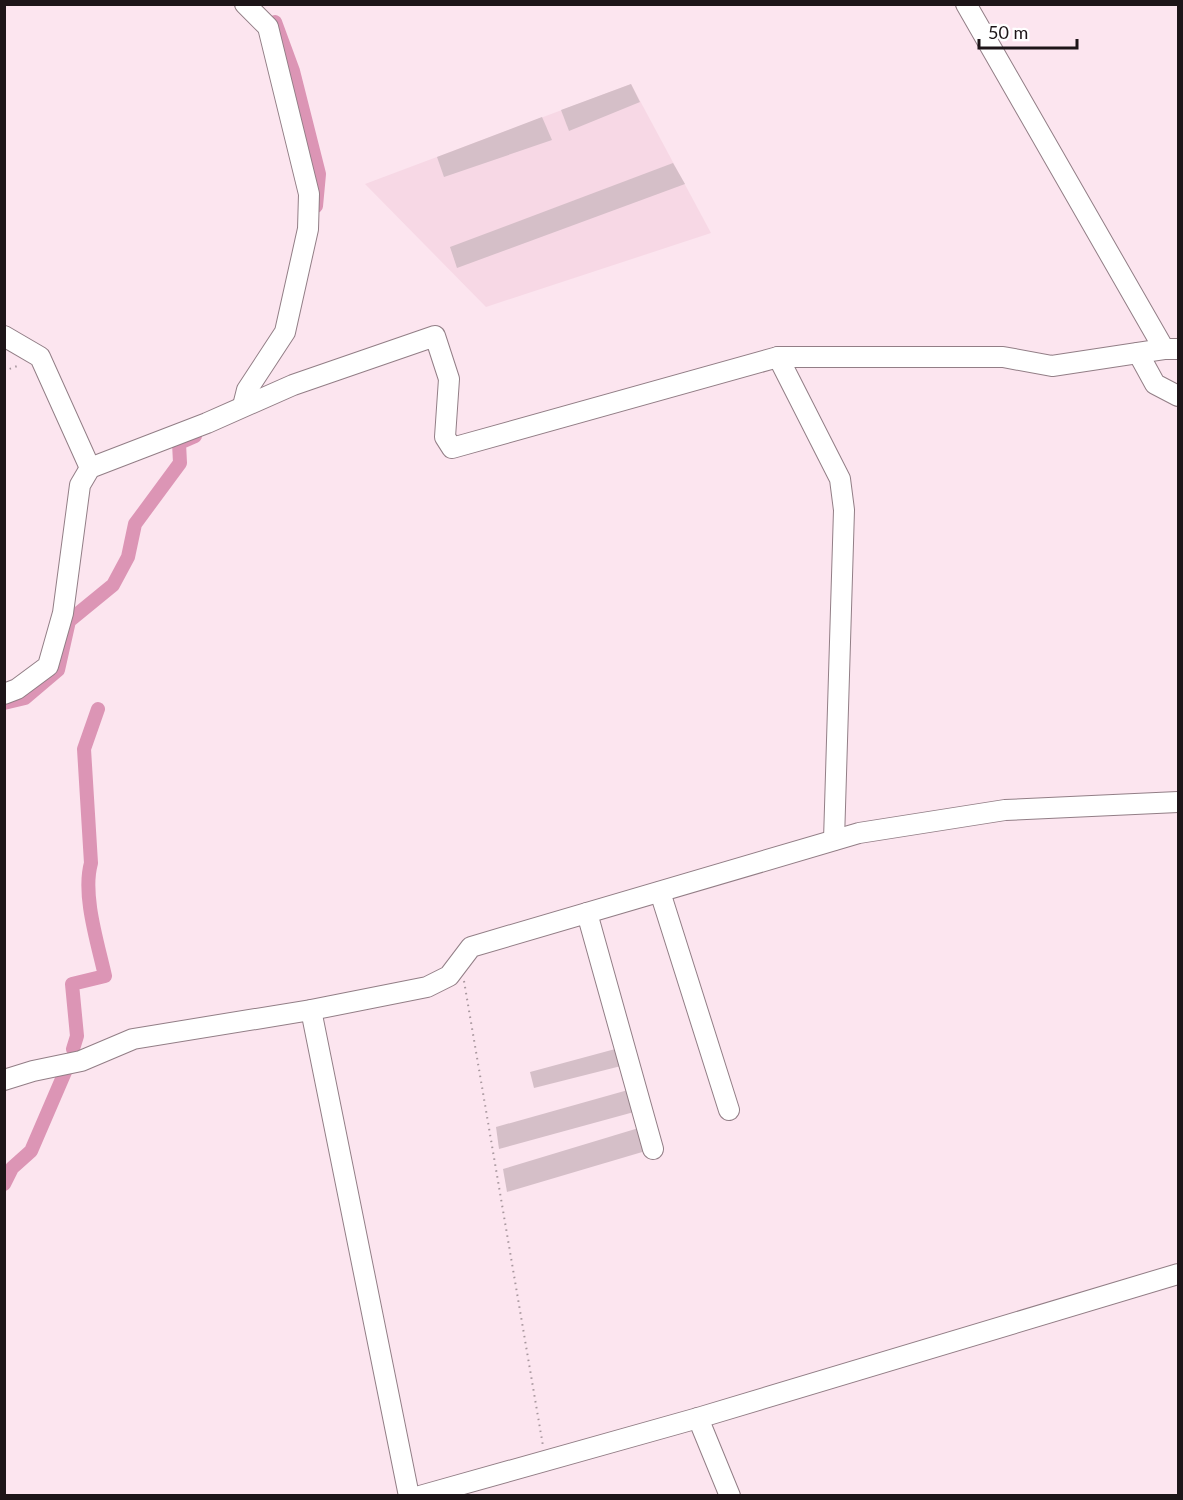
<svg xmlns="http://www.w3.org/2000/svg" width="1183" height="1500" viewBox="0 0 1183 1500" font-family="Lato,sans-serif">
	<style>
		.built { fill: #f7d8e5 }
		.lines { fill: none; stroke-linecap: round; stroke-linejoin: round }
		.canal { stroke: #dc95b5; stroke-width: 14 }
		.building { fill: #d5bfc8 }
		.minor-casing { stroke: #927e86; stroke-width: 22 }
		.path { stroke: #a7969d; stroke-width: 2; stroke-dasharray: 1.5 4.5; stroke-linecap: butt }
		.minor { stroke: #fff; stroke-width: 20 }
	</style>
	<rect width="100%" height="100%" fill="#fce5ef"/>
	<!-- built -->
	<path class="built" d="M631,84L711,233L486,307L365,184Z"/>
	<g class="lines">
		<!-- canal -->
		<g class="canal">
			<path d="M275,22L293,71L319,174L316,206"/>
			<path d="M4,703L25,698L58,670L69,621L113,585L128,557L135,524L180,463L179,443L195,436"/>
			<path d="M73,1049L77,1036L72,984L105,976C98,944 82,895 91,863L84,749L98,709"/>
			<path d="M4,1184L12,1168L31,1151L65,1072"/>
		</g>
	</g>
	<!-- building -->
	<g class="building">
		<path d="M631,84L640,102L569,131L561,110Z"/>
		<path d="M542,117L552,140L444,177L437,157Z"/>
		<path d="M673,163L685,184L457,268L450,247Z"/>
		<path d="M619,1048L625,1065L534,1088L530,1072Z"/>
		<path d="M628,1090L634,1112L499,1149L496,1127Z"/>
		<path d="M642,1127L649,1150L507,1192L503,1169Z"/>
	</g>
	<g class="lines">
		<defs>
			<g id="minor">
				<path d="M966,4L1164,349"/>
				<path d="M4,336L40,357L90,468"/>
				<path d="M1138,353L1155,384L1178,396"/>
				<path d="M778,357L840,479L844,510L834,840"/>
				<path d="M243,406L247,390L285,332L308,229L309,194L268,27L245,4"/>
				<path d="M4,694L17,689L48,666L63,613L80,485L90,468L207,423L293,385L435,336L449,379L445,437L452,448L778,357H1003L1052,366L1164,349H1178"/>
				<path d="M660,892L729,1110"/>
				<path d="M587,913L653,1149"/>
				<path d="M311,1010L409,1496"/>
				<path d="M4,1080L33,1071L81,1061L133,1039L311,1010L427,987L449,976L471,947L859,833L1005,810L1178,802"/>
				<path d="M698,1418L730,1496"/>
				<path d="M420,1496L698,1418L1178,1274"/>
			</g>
		</defs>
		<!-- minor casing -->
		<use href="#minor" class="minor-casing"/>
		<!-- path -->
		<g class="path">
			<path d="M4,371L20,365"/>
			<path d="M464,981L543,1446"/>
		</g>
		<!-- minor -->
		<use href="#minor" class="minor"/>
	</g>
	<!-- border -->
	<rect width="1183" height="1500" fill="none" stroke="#1d1518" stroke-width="12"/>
	<!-- scale -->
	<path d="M979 39v9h98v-9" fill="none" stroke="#1d1518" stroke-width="3"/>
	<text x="988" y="39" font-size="18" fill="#1d1518" stroke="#ffffff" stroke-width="4.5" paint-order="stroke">50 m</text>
</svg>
